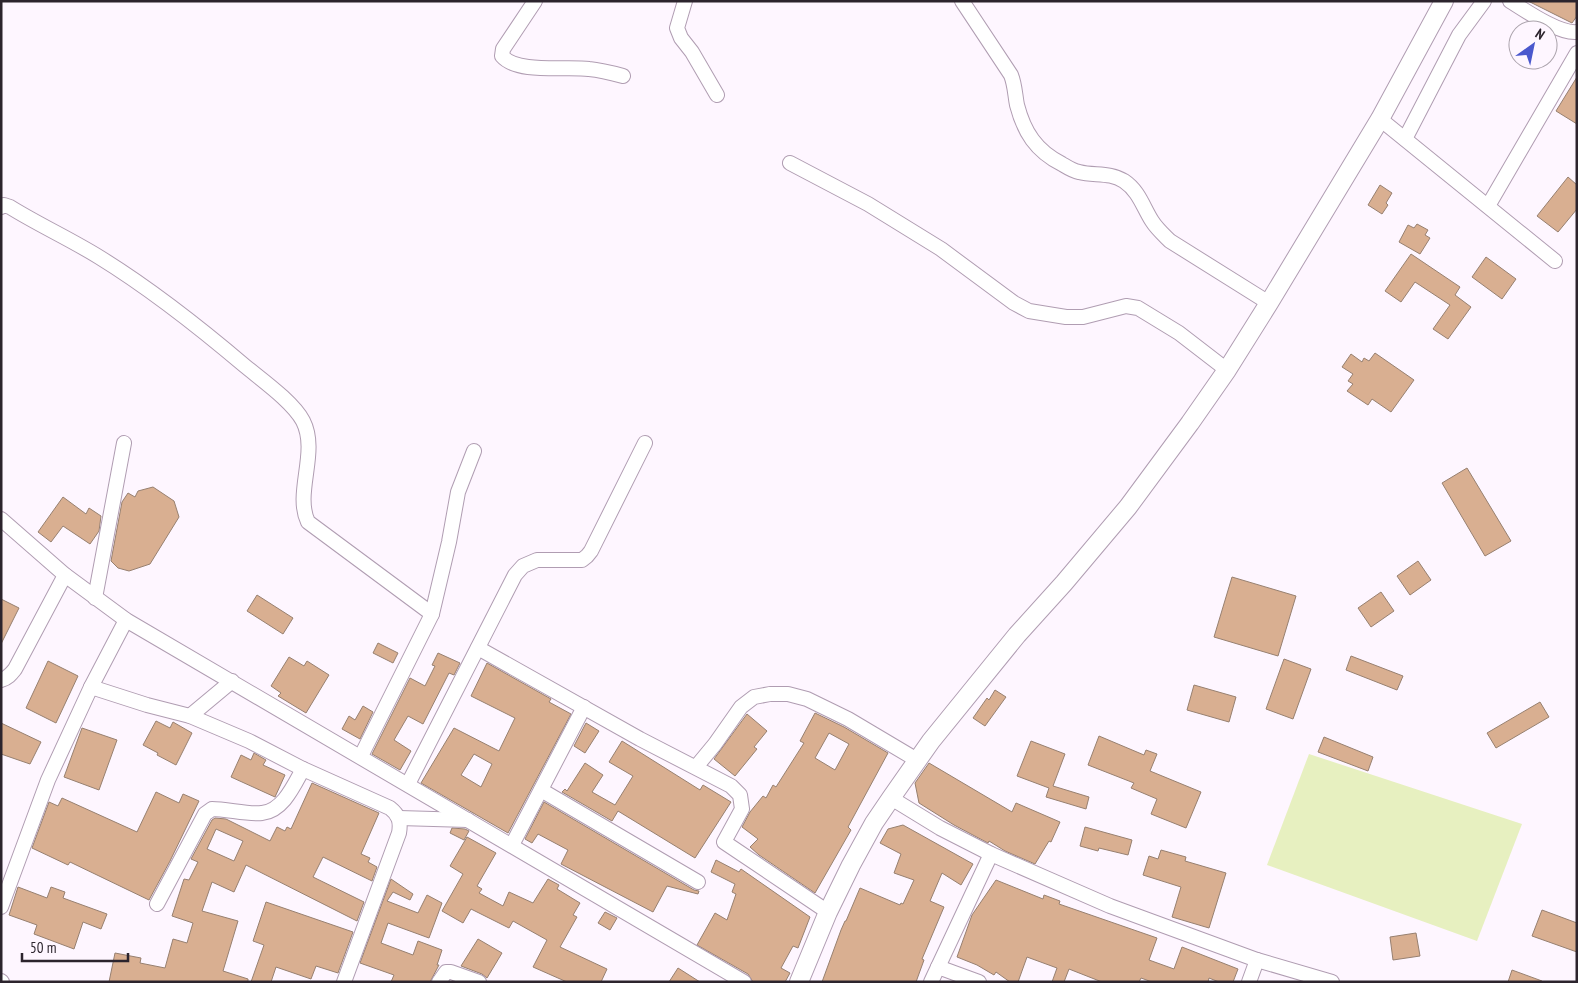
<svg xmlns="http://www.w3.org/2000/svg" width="1578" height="983" viewBox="0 0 1578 983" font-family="'PT Sans Narrow',sans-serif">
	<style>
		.garden { fill: #e7f0c0 }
		.building { fill: #d9af91; stroke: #978070; fill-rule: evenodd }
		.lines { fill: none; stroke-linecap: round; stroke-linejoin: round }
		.minor-casing { stroke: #b09db2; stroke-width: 16 }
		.major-casing { stroke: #b09db2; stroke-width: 20 }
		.minor { stroke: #fff; stroke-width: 14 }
		.major { stroke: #fff; stroke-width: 18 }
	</style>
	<rect width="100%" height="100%" fill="#fef6ff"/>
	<!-- garden -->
	<path class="garden" d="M1309,754L1522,824L1477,941L1267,865Z"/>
	<!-- building -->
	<g class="building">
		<path d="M1528,1H1577V16L1572,23Z"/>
		<path d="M1577,77V124L1556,111Z"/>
		<path d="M1568,177L1577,185V209L1558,232L1537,216Z"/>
		<path d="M1380,185L1392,193L1386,203L1388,205L1382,214L1368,205Z"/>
		<path d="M1417,224L1428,230L1425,235L1430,238L1420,254L1399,242L1408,225L1414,228Z"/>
		<path d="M1411,254L1460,287L1455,295L1471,307L1448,339L1433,329L1450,305L1415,282L1401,302L1385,291Z"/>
		<path d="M1486,257L1516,279L1502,299L1472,277Z"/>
		<path d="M1375,353L1414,380L1391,412L1372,399L1368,405L1347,391L1353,384L1348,381L1353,374L1342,367L1351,354L1362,362L1364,358L1369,361Z"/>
		<path d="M1467,468L1511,541L1485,556L1442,483Z"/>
		<path d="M153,487L174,501L179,517L150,564L129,571L118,568L111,561L122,502L128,493L135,497L138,491Z"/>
		<path d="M63,497L86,514L89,508L101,516L99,531L90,544L63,526L51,542L38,532Z"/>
		<path d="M1418,561L1431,580L1410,595L1397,576Z"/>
		<path d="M1232,577L1296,596L1278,656L1214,637Z"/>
		<path d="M1381,592L1394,611L1371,627L1358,608Z"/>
		<path d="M257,595L293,618L283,634L247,611Z"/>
		<path d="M1,599L19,608L1,644Z"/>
		<path d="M378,643L398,653L393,663L373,653Z"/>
		<path d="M438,653L460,663L454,675L449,673L423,724L408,716L394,740L411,751L400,770L372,754L410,678L425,686L435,666L432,665Z"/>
		<path d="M1351,656L1403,676L1397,690L1346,670Z"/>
		<path d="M289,657L304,666L307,661L329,675L306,713L278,696L281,693L271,686Z"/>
		<path d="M1284,659L1311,669L1293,719L1266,709Z"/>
		<path d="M48,661L78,676L56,723L26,708Z"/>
		<path d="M487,663L551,699L549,702L571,714L508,833L421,783L454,728L499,751L515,718L471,696ZM474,754L492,764L481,787L461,775Z"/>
		<path d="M1194,685L1236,697L1229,722L1187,710Z"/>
		<path d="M995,690L1006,697L985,726L973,718L987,698L989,700Z"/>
		<path d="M1540,702L1549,717L1496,748L1487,733Z"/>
		<path d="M363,706L373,712L360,739L342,729L349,716L355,720Z"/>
		<path d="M815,713L844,727L888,753L848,827L851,830L815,893L759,855L750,847L758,839L742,827L750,812L763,796L766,798L773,785L776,787L804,743L800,741ZM829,733L849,744L835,770L815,758Z"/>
		<path d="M747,714L767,731L754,747L757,749L735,776L714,759Z"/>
		<path d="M156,721L170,728L173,722L192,733L176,765L157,755L158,753L143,745Z"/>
		<path d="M1,723L41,742L30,764L1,754Z"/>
		<path d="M586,723L599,731L585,753L574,746Z"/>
		<path d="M82,728L117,740L99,790L64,777Z"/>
		<path d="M1099,736L1144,755L1146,750L1157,754L1150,771L1201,792L1186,828L1151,814L1157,799L1131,788L1134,783L1088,765Z"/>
		<path d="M1324,737L1373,757L1368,771L1318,752Z"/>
		<path d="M622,741L700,790L703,785L731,802L695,858L618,811L612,821L562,792L565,789L567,791L585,763L603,775L592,792L615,805L633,776L609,762Z"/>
		<path d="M1031,741L1065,754L1053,786L1089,797L1086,809L1046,797L1049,788L1017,776Z"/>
		<path d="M254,753L266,760L263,765L285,775L275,797L231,777L241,755L251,760Z"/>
		<path d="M929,763L1012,812L1016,803L1060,822L1051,842L1049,841L1035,864L1005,851L989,841L988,843L954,825L919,803L915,783Z"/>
		<path d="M312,783L379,813L361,854L370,858L368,862L377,867L372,881L323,857L313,877L364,902L357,921L246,865L234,892L212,882L202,911L238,921L223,971L248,979V982H109L115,953L141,958L140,963L165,968L173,939L187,943L193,923L172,916L184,879L189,880L198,862L191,859L212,820L215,818L226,819L270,841L277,827L285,831L287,827L291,829ZM216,829L243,841L234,861L207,849Z"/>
		<path d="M156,792L179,803L183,794L199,801L170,861L149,900L70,862L68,865L32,848L49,802L58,806L62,798L137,832Z"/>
		<path d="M544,802L694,890L699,891L698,894L667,886L653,912L561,864L568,850L538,834L532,843L525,839Z"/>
		<path d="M903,825L973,864L961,885L942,873L930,901L944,907L922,959L924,960L916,982H822L841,930L845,921H846L860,888L900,905L901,903L903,904L914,880L894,873L901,854L880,843L888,829Z"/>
		<path d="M1085,827L1132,840L1128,855L1099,848L1098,851L1080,846Z"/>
		<path d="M452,828L465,829L469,831L464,840L450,833Z"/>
		<path d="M467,837L496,853L477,886L482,889L479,893L503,906L509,892L533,903L548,879L559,885L557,889L580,903L573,915L577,917L560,947L607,969L601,982H567L533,967L547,940L513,921L509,928L471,909L463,923L442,911L463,874L450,866Z"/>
		<path d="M1161,850L1186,857L1185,861L1226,873L1209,928L1172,917L1181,887L1143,875L1149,856L1158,859Z"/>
		<path d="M716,860L739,872L741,869L810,917L798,948L793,946L781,968L790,973L785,982H753L748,974L697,945L715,913L727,920L736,894L732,892L735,884L711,872Z"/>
		<path d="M391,879L413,894L410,900L393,892L387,901L418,913L427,895L442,903L429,938L388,923L381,943L413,955L418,941L442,950L437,965H439L430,982H391L394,975L360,963Z"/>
		<path d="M996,880L1043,899L1044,895L1060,901L1059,904L1157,938L1149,960L1174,969L1182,947L1238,969L1233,982H1219L1209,978L1208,982H1152L1141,978L1139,982H1102L1069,969L1064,982H1052L1057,968L1027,957L1018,982H1010L996,972L994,975L977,965L957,957L972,915Z"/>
		<path d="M18,887L47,898L51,887L65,892L63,898L107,914L101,929L83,922L74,949L34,934L37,925L9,915Z"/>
		<path d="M266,902L353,932L338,973L316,966L311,979L276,967L271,982H251L264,945L253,941Z"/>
		<path d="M1542,910L1577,923V952L1532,936Z"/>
		<path d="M605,912L617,918L610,930L598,923Z"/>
		<path d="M1416,933L1420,956L1393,960L1390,937Z"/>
		<path d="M478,939L502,953L487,978L482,974L461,966Z"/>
		<path d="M678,968L700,982H669Z"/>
		<path d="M1512,970L1542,981V982H1508Z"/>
	</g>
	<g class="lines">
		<defs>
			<g id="minor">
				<path d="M535,1L503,49L502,56C517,74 567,66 589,69C600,70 612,73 623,76"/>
				<path d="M685,1L677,28L681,38L692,52L717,95"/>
				<path d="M962,1L1011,75C1015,85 1015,95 1017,105C1024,132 1036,151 1062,164C1067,167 1073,171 1079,172C1094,176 1110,172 1124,181C1139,191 1143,207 1152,221C1157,229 1164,235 1170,241L1269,303"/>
				<path d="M1510,1C1526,11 1559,34 1577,32"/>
				<path d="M1380,119L1555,261"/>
				<path d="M1405,139L1459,35L1484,1"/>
				<path d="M790,163L868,204L941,249L1014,303L1029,311L1066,317H1083L1126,306L1138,308L1179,333L1227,370"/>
				<path d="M1488,206L1577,53"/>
				<path d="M1,207L4,205L10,207C39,225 70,239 99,257C151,289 199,327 245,366C262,380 293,402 303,421C319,452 294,493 308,522L432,614"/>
				<path d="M1,519L65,575L126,620L744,982"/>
				<path d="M95,598L124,443"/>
				<path d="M478,648L640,739L731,786L740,795L742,809L724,842L828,912"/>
				<path d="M1,680C8,678 11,674 15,669L65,575"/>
				<path d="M91,687L147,705L190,716L249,741L303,769L390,808C399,815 401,822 399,833L344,982"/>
				<path d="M190,716L232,681"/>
				<path d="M361,756L432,614L449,542L458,492L474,451"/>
				<path d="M696,767L715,744L741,707L754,697L770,694H788L807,699L848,719L917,760"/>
				<path d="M408,784L515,575L523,566L537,560H582L587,556L591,551L645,443"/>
				<path d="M541,790L698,882"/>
				<path d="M891,798L940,828L991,854L1110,906L1257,960L1249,982"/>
				<path d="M399,818L468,820"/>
				<path d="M512,845L584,707"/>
				<path d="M157,904L205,814L212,809C227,809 249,815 262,813C283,811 294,785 303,769"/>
				<path d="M1,907L48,780L91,687L126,620"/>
				<path d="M1257,960L1332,982"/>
				<path d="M938,967L979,982"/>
				<path d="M1,981L2,982"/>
				<path d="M439,982L446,972H451L479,982"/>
				<path d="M931,982L991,854"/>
			</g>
			<path id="major" d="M799,982L828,912L851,865L874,823L891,798L931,741L1017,635L1064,583L1128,507L1190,423L1227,370L1269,303L1380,119L1444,1"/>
		</defs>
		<!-- minor casing -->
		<use href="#minor" class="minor-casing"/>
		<!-- major casing -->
		<use href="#major" class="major-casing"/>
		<!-- minor -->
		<use href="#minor" class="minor"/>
		<!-- major -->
		<use href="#major" class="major"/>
	</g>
	<!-- border -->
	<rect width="1578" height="983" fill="none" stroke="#2c242d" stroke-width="5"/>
	<!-- north arrow -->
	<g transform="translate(1533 45) rotate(33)"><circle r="24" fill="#fef6ff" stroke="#aaa2ab"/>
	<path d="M0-4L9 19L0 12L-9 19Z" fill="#4a58cd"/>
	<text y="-8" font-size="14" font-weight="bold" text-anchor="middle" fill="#2c242d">N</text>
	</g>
	<!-- scale -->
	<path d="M22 953v8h106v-8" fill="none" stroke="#2c242d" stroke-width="2.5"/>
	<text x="30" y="953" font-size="15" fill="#2c242d" stroke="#fef6ff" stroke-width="4" paint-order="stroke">50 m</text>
</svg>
